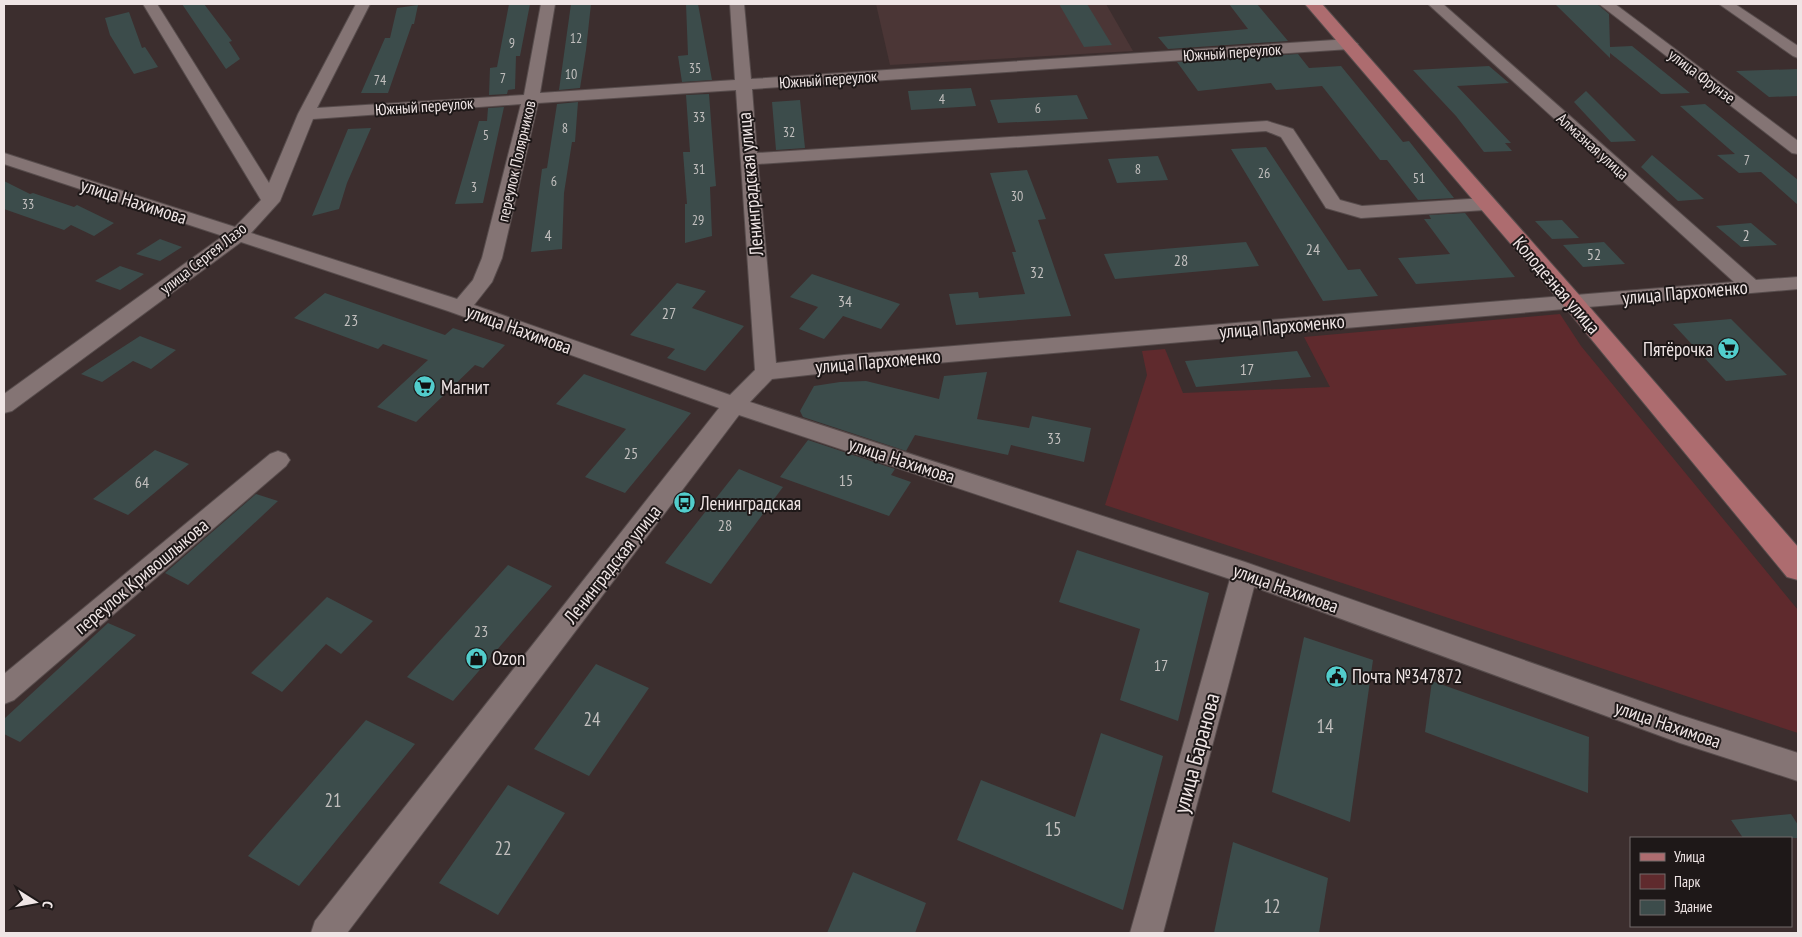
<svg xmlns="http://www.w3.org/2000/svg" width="1802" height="937" viewBox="0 0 1802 937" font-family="'PT Sans Narrow',sans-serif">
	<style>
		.built { fill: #4b3636 }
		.green { fill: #5f2a2d }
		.building { fill: #3c4c4b }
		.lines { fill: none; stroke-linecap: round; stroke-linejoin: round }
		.minor-casing { stroke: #574c4c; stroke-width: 2 }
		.major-casing { stroke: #574c4c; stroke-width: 2 }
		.minor { fill: #847474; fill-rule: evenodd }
		.major { fill: #ad6c6f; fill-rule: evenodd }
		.labels { text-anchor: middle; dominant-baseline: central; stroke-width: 4; stroke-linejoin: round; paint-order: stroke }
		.far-number-label { font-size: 14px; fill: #c2bfbe }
		.far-street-label { font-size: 16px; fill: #efe5e5; stroke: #1e1818 }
		.number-label { font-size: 16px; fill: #c2bfbe }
		.street-label { font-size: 19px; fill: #efe5e5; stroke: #1e1818 }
		.poi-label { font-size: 19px; fill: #efe5e5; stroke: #1e1818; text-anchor: start }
		.near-number-label { font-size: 19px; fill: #c2bfbe }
		.near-street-label { font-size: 22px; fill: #efe5e5; stroke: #1e1818 }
	</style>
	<rect width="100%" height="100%" fill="#3c2e2e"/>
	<!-- built -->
	<path class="built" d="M876,4H1106L1133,51L890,65Z"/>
	<!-- green -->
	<path class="green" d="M1560,314L1581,346L1798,610V733L1105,505L1147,375L1142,351L1165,349L1183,393L1330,387L1304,337Z"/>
	<!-- building -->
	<g class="building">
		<path d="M182,4H204L232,41L229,42L240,59L226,69Z"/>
		<path d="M509,4H530L520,56H516L515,89L508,90L507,94L489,95L490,68L497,67Z"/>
		<path d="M571,4H591L586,50L580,88L559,90Z"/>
		<path d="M686,4H698L712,80L682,82L678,56L688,55Z"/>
		<path d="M1059,4H1087L1112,45L1084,47Z"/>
		<path d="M1229,4H1257L1288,41L1168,49L1158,37L1248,29Z"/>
		<path d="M1555,4H1597L1609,14L1610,47L1632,46L1690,93L1661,94L1610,53V58Z"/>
		<path d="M418,5L414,24H412L388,93H361L385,38H390L397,8Z"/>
		<path d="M129,12L142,48L145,47L158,67L134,74L110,35L105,18Z"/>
		<path d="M1298,54L1309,68L1341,66L1403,142L1409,141L1454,198L1418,200L1387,160H1380L1322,86L1276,90L1271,83L1198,91L1177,62Z"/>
		<path d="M1489,66L1509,83L1457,86L1511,143H1505L1512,151L1484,152L1456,116L1413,70Z"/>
		<path d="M1798,69V96L1769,97L1736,71Z"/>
		<path d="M971,88L976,106L911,110L908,91Z"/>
		<path d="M1586,91L1636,141L1611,142L1574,102Z"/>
		<path d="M709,94L716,186L710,187L712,236L685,243V204H687L683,152H690L686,95Z"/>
		<path d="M1077,95L1088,119L998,123L990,100Z"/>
		<path d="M800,100L805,148L776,150L772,102Z"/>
		<path d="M578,102L575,142H572L564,193L562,249L531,252L542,169L547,168L557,104Z"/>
		<path d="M1705,104L1798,180V205L1761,172L1739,173L1717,155L1735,154L1680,106Z"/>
		<path d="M504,107L483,203L455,204L479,121H487L488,108Z"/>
		<path d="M371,128L347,183L339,209L312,216L348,129Z"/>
		<path d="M1266,147L1348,270L1360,269L1378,296L1323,301L1231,149Z"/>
		<path d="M1652,155L1704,199L1678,201L1641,167Z"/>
		<path d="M1158,156L1168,180L1117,183L1108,159Z"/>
		<path d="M1027,170L1046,219L1038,220L1071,316L956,325L949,294L978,292L979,298L1025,294L1012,252H1016L990,173Z"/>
		<path d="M4,181L30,194L33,193L74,207L77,205L114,223L94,236L71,225L64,230L4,209Z"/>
		<path d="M1465,213L1515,277L1416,284L1398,258L1450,254L1424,219H1431L1429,215Z"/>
		<path d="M1562,220L1579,238L1552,239L1535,221Z"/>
		<path d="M1751,223L1777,245L1741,247L1716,226Z"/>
		<path d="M160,239L182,247L160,261L136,254Z"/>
		<path d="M1246,242L1259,266L1115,279L1104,254Z"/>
		<path d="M1604,242L1625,264L1583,267L1563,245Z"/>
		<path d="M120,266L144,274L120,290L95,281Z"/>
		<path d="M812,274L900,304L881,329L843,316L824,339L799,329L818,307L790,297Z"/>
		<path d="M677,283L706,291L692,308L744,326L705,371L667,358L675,349L630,335Z"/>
		<path d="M325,293L445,335L453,328L505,345L483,368L475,365L416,422L377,407L428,360L383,344L378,349L294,318Z"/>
		<path d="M1731,319L1787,375L1726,381L1673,324Z"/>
		<path d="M140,336L176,350L151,369L133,361L102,382L81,374Z"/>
		<path d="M1297,351L1311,377L1196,387L1185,361Z"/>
		<path d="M987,372L977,419L1029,428L1032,416L1091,428L1084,462L1011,445L1008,455L915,435L906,451L803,417L800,411L814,386L840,382L866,381L939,399L944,376Z"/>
		<path d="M584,374L691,413L625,493L585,477L626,429L556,404Z"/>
		<path d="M808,440L895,469L891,475L911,482L889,516L780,477Z"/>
		<path d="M155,450L189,464L128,515L93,499Z"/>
		<path d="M739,469L783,487L711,584L665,563Z"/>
		<path d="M256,494L278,501L188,585L165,573Z"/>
		<path d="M1077,550L1209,593L1178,721L1120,700L1140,629L1059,602Z"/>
		<path d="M508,565L552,586L453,701L407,677Z"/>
		<path d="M327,597L373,621L341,654L326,644L282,692L251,673Z"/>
		<path d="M108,623L136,635L20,742L4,734V719Z"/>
		<path d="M1304,637L1373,660L1350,822L1272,792Z"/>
		<path d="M596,664L649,688L589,776L534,749Z"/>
		<path d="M1432,681L1589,737L1588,793L1425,732Z"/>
		<path d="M366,720L415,744L299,886L248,856Z"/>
		<path d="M1101,733L1163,756L1123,910L957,840L981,780L1075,817Z"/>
		<path d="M508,785L565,813L498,915L439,883Z"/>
		<path d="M1791,814L1798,825V838H1743L1731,820Z"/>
		<path d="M1233,842L1328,878L1319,933H1214Z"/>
		<path d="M853,872L926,903L915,933H827Z"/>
	</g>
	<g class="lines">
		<defs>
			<g id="minor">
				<path d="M143,4H157L269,183L298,114L356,4H370L317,108L524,95L541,4H555L540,93L735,80L730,4H744L751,79L1350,39L1358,44L1350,49L752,89L757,153L1267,121L1293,129L1340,200L1362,206L1485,198L1492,200L1494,204L1492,208L1485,210L1361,218L1326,208L1281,137L1266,131L758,164L776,363L844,355L1734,282L1428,4H1443L1756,280L1798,277V289L844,371L772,379L750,402L1245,562L1680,715L1798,753V781L1680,743L1254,587L1163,933H1130L1230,579L739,415L347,933H311L315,921L719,408L448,311L241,242L12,411L4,413V394L223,236L4,164V153L235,227L261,200ZM736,90L755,370L730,395L474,305L492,282L502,258L538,103ZM521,104L482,258L473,280L457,299L251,233L280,201L313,119Z"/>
				<path d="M1599,4H1615L1798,141V154L1792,153Z"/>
				<path d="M1719,4H1735L1798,46V58L1793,56Z"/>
				<path d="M278,451L286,454L290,460L286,466L14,700L4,704V674L270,454Z"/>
			</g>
			<path id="major" d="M1305,4H1322L1580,296L1798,547V580L1787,577L1564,306Z"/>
		</defs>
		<!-- minor casing -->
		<use href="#minor" class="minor-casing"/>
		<!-- major casing -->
		<use href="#major" class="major-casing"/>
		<!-- minor -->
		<use href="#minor" class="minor"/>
		<!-- major -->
		<use href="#major" class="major"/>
	</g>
	<!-- icons -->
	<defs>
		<symbol id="supermarket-disc" viewBox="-11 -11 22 22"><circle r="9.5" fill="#52cdcc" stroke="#1e1818"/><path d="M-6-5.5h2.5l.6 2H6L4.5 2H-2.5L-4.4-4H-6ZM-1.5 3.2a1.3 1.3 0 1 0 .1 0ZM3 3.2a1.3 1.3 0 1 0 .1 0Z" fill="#111"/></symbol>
		<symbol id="bus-disc" viewBox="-11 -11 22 22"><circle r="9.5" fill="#52cdcc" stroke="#1e1818"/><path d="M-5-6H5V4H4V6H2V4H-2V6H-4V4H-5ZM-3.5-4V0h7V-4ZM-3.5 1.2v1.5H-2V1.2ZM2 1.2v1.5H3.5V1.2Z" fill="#111"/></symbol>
		<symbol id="shop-disc" viewBox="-11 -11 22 22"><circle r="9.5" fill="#52cdcc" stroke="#1e1818"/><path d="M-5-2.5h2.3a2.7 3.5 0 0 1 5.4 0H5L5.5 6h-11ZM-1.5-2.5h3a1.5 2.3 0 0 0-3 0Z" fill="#111"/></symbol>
		<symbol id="civic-disc" viewBox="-11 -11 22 22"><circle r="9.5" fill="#52cdcc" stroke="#1e1818"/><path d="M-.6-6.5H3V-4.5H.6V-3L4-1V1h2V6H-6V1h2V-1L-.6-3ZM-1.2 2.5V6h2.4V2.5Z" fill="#111"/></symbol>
	</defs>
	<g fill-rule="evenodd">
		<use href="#supermarket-disc" x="1716" y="336" width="25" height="25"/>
		<use href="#supermarket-disc" x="412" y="374" width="25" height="25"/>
		<use href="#bus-disc" x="672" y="490" width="25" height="25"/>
		<use href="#shop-disc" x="464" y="646" width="25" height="25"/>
		<use href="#civic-disc" x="1324" y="664" width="25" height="25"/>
	</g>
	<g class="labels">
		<!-- far-number labels -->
		<g class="far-number-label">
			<text x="576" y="38">12</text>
			<text x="512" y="43">9</text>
			<text x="695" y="68">35</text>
			<text x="571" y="74">10</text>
			<text x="503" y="78">7</text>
			<text x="380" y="80">74</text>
			<text x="942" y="99">4</text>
			<text x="1038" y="108">6</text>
			<text x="699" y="117">33</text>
			<text x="565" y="128">8</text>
			<text x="789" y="132">32</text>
			<text x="486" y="135">5</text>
			<text x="1747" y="160">7</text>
			<text x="699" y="169">31</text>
			<text x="1138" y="169">8</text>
			<text x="1264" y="173">26</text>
			<text x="1419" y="178">51</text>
			<text x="554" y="181">6</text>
			<text x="474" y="187">3</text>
			<text x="1017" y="196">30</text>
			<text x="28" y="204">33</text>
			<text x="698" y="220">29</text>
		</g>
		<!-- far-street labels -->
		<g class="far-street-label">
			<text transform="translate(1232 52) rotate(-4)">Южный переулок</text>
			<text transform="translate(1702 76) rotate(37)">улица Фрунзе</text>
			<text transform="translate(828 79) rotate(-4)">Южный переулок</text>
			<text transform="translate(424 106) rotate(-4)">Южный переулок</text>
			<text transform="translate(1593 146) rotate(42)">Алмазная улица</text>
			<text transform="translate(516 161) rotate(-77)">переулок Полярников</text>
			<text transform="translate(203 258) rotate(-38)">улица Сергея Лазо</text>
		</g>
		<!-- number labels -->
		<g class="number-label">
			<text x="548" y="235">4</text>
			<text x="1746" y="235">2</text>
			<text x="1313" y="249">24</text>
			<text x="1594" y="254">52</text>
			<text x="1181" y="260">28</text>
			<text x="1037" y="272">32</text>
			<text x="845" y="301">34</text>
			<text x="669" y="313">27</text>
			<text x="351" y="320">23</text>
			<text x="1247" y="369">17</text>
			<text x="1054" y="438">33</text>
			<text x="631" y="453">25</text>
			<text x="846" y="480">15</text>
			<text x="142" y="482">64</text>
			<text x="725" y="525">28</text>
			<text x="481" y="631">23</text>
			<text x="1161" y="665">17</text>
		</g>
		<!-- street labels -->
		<g class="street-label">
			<text transform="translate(750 184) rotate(-95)">Ленинградская улица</text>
			<text transform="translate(134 201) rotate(18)">улица Нахимова</text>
			<text transform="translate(1557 285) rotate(49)">Колодезная улица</text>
			<text transform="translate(1685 292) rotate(-5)">улица Пархоменко</text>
			<text transform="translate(1282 326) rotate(-5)">улица Пархоменко</text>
			<text transform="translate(519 329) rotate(20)">улица Нахимова</text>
			<text transform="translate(878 361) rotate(-5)">улица Пархоменко</text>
			<text transform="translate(902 460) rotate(18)">улица Нахимова</text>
			<text transform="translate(612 564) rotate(-52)">Ленинградская улица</text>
			<text transform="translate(141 576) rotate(-40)">переулок Кривошлыкова</text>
			<text transform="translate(1286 588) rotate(20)">улица Нахимова</text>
			<text transform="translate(1668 724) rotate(19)">улица Нахимова</text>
		</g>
		<!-- poi labels -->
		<g class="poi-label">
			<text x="1713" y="349" text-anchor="end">Пятёрочка</text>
			<text x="441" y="387">Магнит</text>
			<text x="700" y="503">Ленинградская</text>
			<text x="492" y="658">Ozon</text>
			<text x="1352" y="676">Почта №347872</text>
		</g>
		<!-- near-number labels -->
		<g class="near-number-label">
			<text x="592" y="719">24</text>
			<text x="1325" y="726">14</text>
			<text x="333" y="800">21</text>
			<text x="1053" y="829">15</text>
			<text x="503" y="848">22</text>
			<text x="1272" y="906">12</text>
		</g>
		<!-- near-street labels -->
		<g class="near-street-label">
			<text transform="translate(1196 753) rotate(-75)">улица Баранова</text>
		</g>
	</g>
	<!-- border -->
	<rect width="1802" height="937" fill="none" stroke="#efe5e5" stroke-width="10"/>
	<!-- legend -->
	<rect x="1630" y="837" width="162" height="90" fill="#1e1818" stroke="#726a6a"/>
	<rect x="1640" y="853" width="25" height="8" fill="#ad6c6f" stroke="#726a6a"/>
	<text x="1674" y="862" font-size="15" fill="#efe5e5">Улица</text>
	<rect x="1640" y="874" width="25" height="15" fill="#5f2a2d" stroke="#726a6a"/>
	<text x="1674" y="887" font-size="15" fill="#efe5e5">Парк</text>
	<rect x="1640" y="900" width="25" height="15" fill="#3c4c4b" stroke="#726a6a"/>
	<text x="1674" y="912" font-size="15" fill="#efe5e5">Здание</text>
	<!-- north arrow -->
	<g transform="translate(35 902) rotate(101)" stroke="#1e1818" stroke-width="4" paint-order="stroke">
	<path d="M0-4L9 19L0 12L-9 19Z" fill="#efe5e5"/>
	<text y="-8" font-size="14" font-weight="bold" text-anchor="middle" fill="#efe5e5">С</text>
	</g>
</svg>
